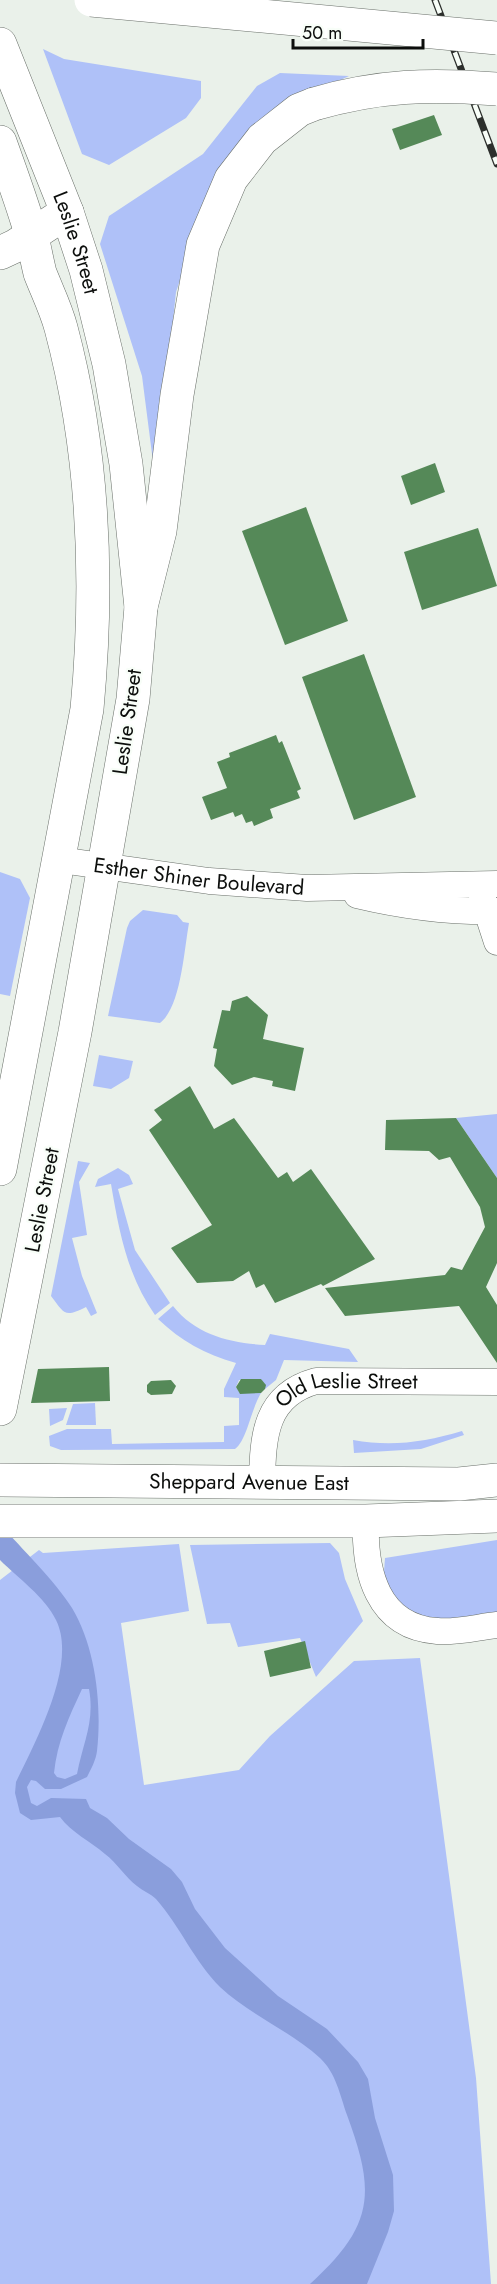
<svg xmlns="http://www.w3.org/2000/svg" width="497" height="2284" viewBox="0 0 497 2284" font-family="Jost,sans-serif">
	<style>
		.green { fill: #afc1f8 }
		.water { fill: #8a9edc; fill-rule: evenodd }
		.building { fill: #558958 }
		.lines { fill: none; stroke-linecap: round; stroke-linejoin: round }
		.minor-casing { stroke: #6a706a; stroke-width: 27 }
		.major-casing { stroke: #6a706a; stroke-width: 34 }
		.highway-casing { stroke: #6a706a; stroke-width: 34 }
		.minor { stroke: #fff; stroke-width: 26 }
		.major { stroke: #fff; stroke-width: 33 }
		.highway { stroke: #fff; stroke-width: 33 }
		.rail-casing { stroke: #2c2f2c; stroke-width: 7 }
		.rail { stroke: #f8fef8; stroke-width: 4.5; stroke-dasharray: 14; stroke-linecap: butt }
		.highway-bridge-casing { stroke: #6a706a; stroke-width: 34; stroke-linecap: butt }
		.highway-bridge { stroke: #fff; stroke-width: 33 }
		.labels { text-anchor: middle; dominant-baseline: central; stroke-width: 4.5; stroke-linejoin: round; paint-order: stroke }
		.street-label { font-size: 21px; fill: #0c0e0c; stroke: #f8fef8 }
	</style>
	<rect width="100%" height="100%" fill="#eaf1ea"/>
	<!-- green -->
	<g class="green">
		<path d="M43,49L64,59L201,81V98L186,118L109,165L82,154Z"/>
		<path d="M280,73L349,76L284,107L204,209L176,292L156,485L142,376L100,244L109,216L203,154L257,86Z"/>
		<path d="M0,872L20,879L30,898L10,996L0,994Z"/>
		<path d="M143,910L177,915L183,922L189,923C184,950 181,1007 160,1023L108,1016L127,928L130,921Z"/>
		<path d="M99,1055L133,1061L129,1078L111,1089L93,1086Z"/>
		<path d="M497,1114V1178L456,1118Z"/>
		<path d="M78,1161L90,1163L79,1182L87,1235L72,1238L82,1276L97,1313L91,1316L86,1307C64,1318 65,1314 51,1296Z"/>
		<path d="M118,1168L129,1175L133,1184L118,1189L135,1250L170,1303L155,1315C127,1275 119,1231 111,1184L95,1187L98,1179Z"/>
		<path d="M173,1306C196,1335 230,1343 265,1345L270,1334L349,1349L358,1362L284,1360L276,1380L265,1389L261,1379L239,1380L236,1387L240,1393H261C251,1409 247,1440 235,1449L61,1450L50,1446L49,1436L67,1429H111L112,1444L224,1442V1426L239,1425V1398L224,1397V1389L236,1363C205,1354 181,1341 158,1319Z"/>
		<path d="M95,1403L96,1425H66L73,1404Z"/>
		<path d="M67,1408L63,1420L50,1426L49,1409Z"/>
		<path d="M462,1431L464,1435L421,1449L354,1453L353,1440C392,1447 425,1442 462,1431Z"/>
		<path d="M497,1540V1614L437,1623L405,1614L383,1586L385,1558Z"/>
		<path d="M330,1543L339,1553L345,1579L363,1621L316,1677L300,1638L238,1647L230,1623L207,1624L190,1545Z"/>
		<path d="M179,1544L189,1611L121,1623L144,1785L239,1770L270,1736L354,1661L420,1658L476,2078L491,2284H0V1580L39,1550L43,1553Z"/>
	</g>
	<!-- water -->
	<path class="water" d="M0,1524C21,1548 56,1582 72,1608C96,1648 102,1706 97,1751C96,1760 91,1769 87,1777L61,1789H45L36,1781L31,1780L27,1787L31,1803L37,1806L51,1798L86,1799L90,1808L107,1818L129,1839L171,1869L182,1882L195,1909L225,1948L278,1996L327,2029L358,2062L368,2079L375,2118L393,2175L394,2211L388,2232L367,2284H310C374,2226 376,2193 347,2115C340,2095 336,2073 320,2058C289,2030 250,2015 220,1987C194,1961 180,1926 156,1899C151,1894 143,1891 137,1886C125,1877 117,1863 105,1854C90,1841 72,1833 60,1817L31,1820L20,1813L15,1793L16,1782C35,1742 78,1664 56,1620C45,1597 18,1578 0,1560ZM82,1689H89C95,1722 83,1742 77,1774L65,1779L57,1777L54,1773C57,1742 69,1717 82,1689Z"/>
	<!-- building -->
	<g class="building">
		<path d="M434,115L442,135L400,150L392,129Z"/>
		<path d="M435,463L445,492L411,505L401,476Z"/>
		<path d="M306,507L348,621L285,645L242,531Z"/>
		<path d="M478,528L497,586L422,610L404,552Z"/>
		<path d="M364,654L416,797L354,820L302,677Z"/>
		<path d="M276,735L279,743L282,741L301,789L297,791L300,798L270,809L273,818L254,826L252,821L246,823L242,814L235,817L233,812L211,820L202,797L227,788L217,762L230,757L229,753Z"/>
		<path d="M247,996L268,1015L263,1039L304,1048L295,1091L272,1086L273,1081L254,1077L232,1085L214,1066L217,1049L213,1048L222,1010L230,1011L232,1001Z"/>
		<path d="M190,1086L214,1129L234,1118L278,1178L287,1172L293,1182L311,1169L375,1259L323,1286L321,1284L275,1303L264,1284L256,1288L249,1271L233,1281L197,1283L171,1248L212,1225L149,1130L162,1120L154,1110Z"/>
		<path d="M456,1118L497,1178V1263L486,1287L497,1305V1363L459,1306L345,1316L325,1288L445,1275L451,1267L462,1270L485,1227L480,1207L450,1157L439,1160L429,1151L385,1150L386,1120Z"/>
		<path d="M109,1367L110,1401L31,1403L38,1369Z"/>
		<path d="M241,1379H261L266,1385L265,1389L261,1393L240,1394L236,1387Z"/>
		<path d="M171,1380L176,1386L172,1394L151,1395L147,1392V1385L151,1381Z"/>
		<path d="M305,1641L311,1668L270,1677L264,1651Z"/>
	</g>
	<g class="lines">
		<defs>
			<g id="minor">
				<path id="s1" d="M60,860L209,881L307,888L497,884"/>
				<path d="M357,895C403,906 450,912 497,911"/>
				<path d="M482,896L497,942"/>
				<path id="s2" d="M262,1481C263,1436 265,1395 316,1381L497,1382"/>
				<path d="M366,1521C364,1571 377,1627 437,1631C456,1633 478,1627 497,1625"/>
			</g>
			<g id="major">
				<path id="s3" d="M0,44L67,212L86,270L109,364L126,464L141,607L133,699L75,1032L0,1409"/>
				<path d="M0,142C11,173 23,205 32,237C35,249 37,261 40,273C47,291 56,309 61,328C94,452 99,581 87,709L0,1169"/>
				<path id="s4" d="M0,1480L459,1484L497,1480"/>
				<path d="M0,1521H366L497,1516"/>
			</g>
			<g id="highway">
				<path d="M0,253L15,246L67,212"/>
				<path d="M141,607L160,531L177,395L203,245L231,179L262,139L299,110L314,104"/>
			</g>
		</defs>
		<!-- minor casing -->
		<use href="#minor" class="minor-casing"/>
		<!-- major casing -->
		<use href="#major" class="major-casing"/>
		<!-- highway casing -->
		<use href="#highway" class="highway-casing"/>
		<!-- minor -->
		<use href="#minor" class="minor"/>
		<!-- major -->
		<use href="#major" class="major"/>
		<!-- highway -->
		<use href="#highway" class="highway"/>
		<defs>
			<path id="rail" d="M435,0L497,164"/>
		</defs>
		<!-- rail casing -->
		<use href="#rail" class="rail-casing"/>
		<!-- rail -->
		<use href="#rail" class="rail"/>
		<defs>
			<g id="highway-bridge">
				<path d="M91,0L497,38"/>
				<path d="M314,104C379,85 430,84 497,89"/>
			</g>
		</defs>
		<!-- highway-bridge casing -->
		<use href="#highway-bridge" class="highway-bridge-casing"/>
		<!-- highway-bridge -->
		<use href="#highway-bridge" class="highway-bridge"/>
	</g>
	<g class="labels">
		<!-- street labels -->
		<g class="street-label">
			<text stroke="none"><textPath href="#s3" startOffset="213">Leslie Street</textPath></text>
			<text transform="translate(127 722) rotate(-82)">Leslie Street</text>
			<text stroke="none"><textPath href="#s1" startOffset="140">Esther Shiner Boulevard</textPath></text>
			<text transform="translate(42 1200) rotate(-79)">Leslie Street</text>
			<text stroke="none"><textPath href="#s2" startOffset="153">Old Leslie Street</textPath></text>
			<text stroke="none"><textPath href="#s4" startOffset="249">Sheppard Avenue East</textPath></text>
		</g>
	</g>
	<!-- scale -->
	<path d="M293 39v9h130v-9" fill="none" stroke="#0c0e0c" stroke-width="3"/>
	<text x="302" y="39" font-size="18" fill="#0c0e0c" stroke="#f8fef8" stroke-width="4.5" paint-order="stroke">50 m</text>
</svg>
